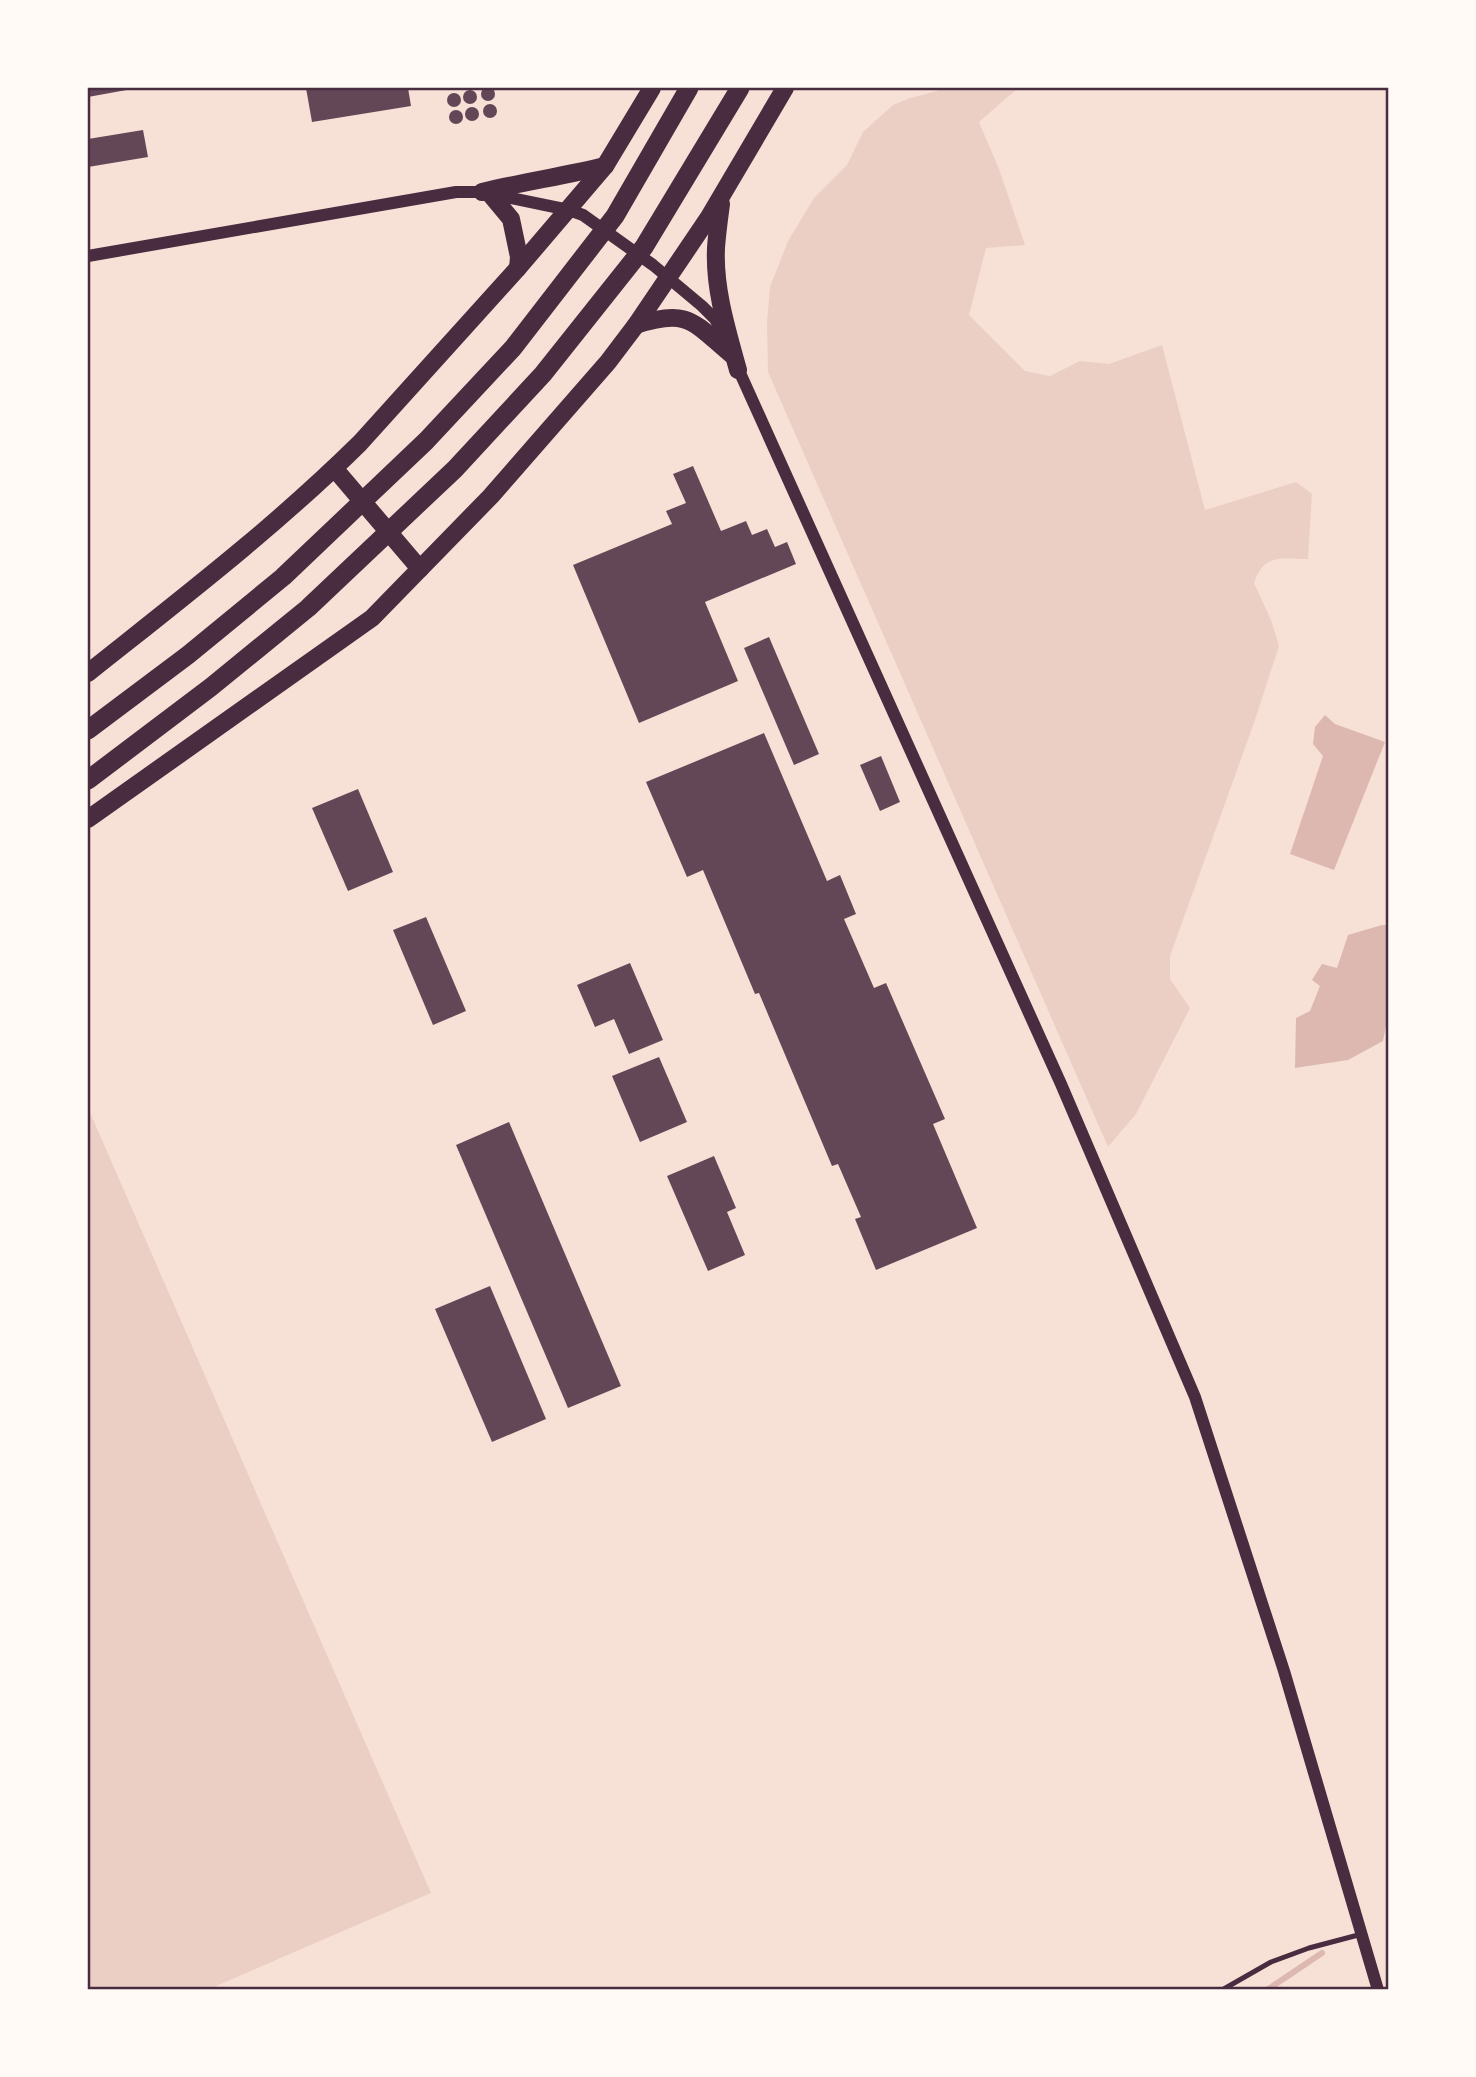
<svg xmlns="http://www.w3.org/2000/svg" width="1476" height="2077" viewBox="0 0 1476 2077" font-family="'PT Serif',serif">
	<style>
		.green { fill: #ebcfc5 }
		.water { fill: #dcb8b0 }
		.lines { fill: none; stroke-linecap: round; stroke-linejoin: round }
		.stream { stroke: #dcb8b0; stroke-width: 6 }
		.building { fill: #644757 }
		.service { stroke: #4a2c40; stroke-width: 5 }
		.tertiary { stroke: #4a2c40; stroke-width: 12 }
		.trunk { stroke: #4a2c40; stroke-width: 18 }
		.motorway { stroke: #4a2c40; stroke-width: 19 }
		.neatline { fill: none; stroke: #4a2c40; stroke-width: 2.5 }
	</style>
	<rect width="100%" height="100%" fill="#f7e1d7"/>
	<!-- green -->
	<g class="green">
		<path d="M939,88H1018L979,122L999,169L1025,245L986,248L969,315L1025,371L1050,376L1080,361L1109,364L1162,345L1205,510L1296,482L1312,494L1308,559C1281,559 1264,553 1254,583L1271,620L1279,646L1254,723L1170,956V979L1190,1008L1136,1114L1108,1147L768,372L767,323L770,287L788,241L814,198L847,165L863,132L893,105L910,98L937,91Z"/>
		<path d="M88,1108L431,1893L209,1989H88Z"/>
	</g>
	<!-- water -->
	<g class="water">
		<path d="M1325,715L1335,724L1385,742L1334,870L1290,854L1323,756L1313,744L1315,727Z"/>
		<path d="M1382,925H1388V1016L1383,1041L1348,1060L1295,1068L1296,1018L1310,1011L1320,986L1312,980L1322,964L1337,968L1348,935Z"/>
	</g>
	<g class="lines">
		<!-- stream -->
		<path class="stream" d="M1267,1990L1322,1953"/>
	</g>
	<!-- building -->
	<g class="building">
		<circle cx="488" cy="94" r="7"/>
		<path d="M88,88H132V89L88,97Z"/>
		<path d="M306,88H408L411,106L312,122Z"/>
		<circle cx="470" cy="97" r="7"/>
		<circle cx="454" cy="100" r="7"/>
		<circle cx="490" cy="111" r="7"/>
		<circle cx="472" cy="114" r="7"/>
		<circle cx="456" cy="117" r="7"/>
		<path d="M143,130L148,157L88,167V139Z"/>
		<path d="M693,466L721,531L746,521L752,535L767,529L775,547L787,542L796,564L705,602L738,681L639,723L573,565L672,524L666,511L686,503L673,474Z"/>
		<path d="M769,637L819,754L794,765L744,648Z"/>
		<path d="M764,733L827,881L840,875L856,914L844,919L874,988L886,983L945,1119L933,1124L977,1228L876,1270L855,1219L861,1217L838,1164L832,1166L759,993L755,994L703,870L687,877L646,782Z"/>
		<path d="M881,756L900,802L880,811L860,765Z"/>
		<path d="M358,789L393,872L348,891L312,808Z"/>
		<path d="M426,917L466,1011L433,1025L393,930Z"/>
		<path d="M630,963L663,1040L629,1054L614,1019L595,1027L577,985Z"/>
		<path d="M659,1057L687,1122L640,1142L612,1076Z"/>
		<path d="M509,1122L621,1386L568,1408L456,1145Z"/>
		<path d="M714,1156L736,1208L727,1212L745,1255L708,1271L667,1176Z"/>
		<path d="M490,1286L546,1419L492,1442L435,1309Z"/>
	</g>
	<g class="lines">
		<!-- service -->
		<path class="service" d="M1222,1990L1271,1962L1309,1948L1362,1934"/>
		<!-- tertiary -->
		<g class="tertiary">
			<path d="M88,256L456,192H482L569,210L583,215L653,265L702,306L715,319L723,334"/>
			<path d="M736,364L1061,1084L1195,1397L1284,1671L1378,1990"/>
		</g>
		<!-- trunk -->
		<g class="trunk">
			<path d="M482,192C523,182 564,176 605,166"/>
			<path d="M491,195L511,219L519,257L518,268"/>
			<path d="M721,204C719,219 717,233 716,248C714,289 727,330 738,370"/>
			<path d="M636,325C688,308 693,322 731,354"/>
			<path d="M334,468L420,569"/>
			<path d="M88,673C181,599 275,527 360,443L518,268L605,166L652,88"/>
			<path d="M88,819L372,618L491,496L608,362L636,325L709,217L785,88"/>
		</g>
		<!-- motorway -->
		<g class="motorway">
			<path d="M88,730L188,655L283,577L426,441L513,348L615,216L689,88"/>
			<path d="M88,780L211,687L308,608L455,469L543,374L644,247L740,88"/>
		</g>
	</g>
	<!-- border -->
	<rect width="1476" height="2077" fill="none" stroke="#fffaf5" stroke-width="178"/>
	<rect x="89" y="89" width="1298" height="1899" class="neatline"/>
</svg>
